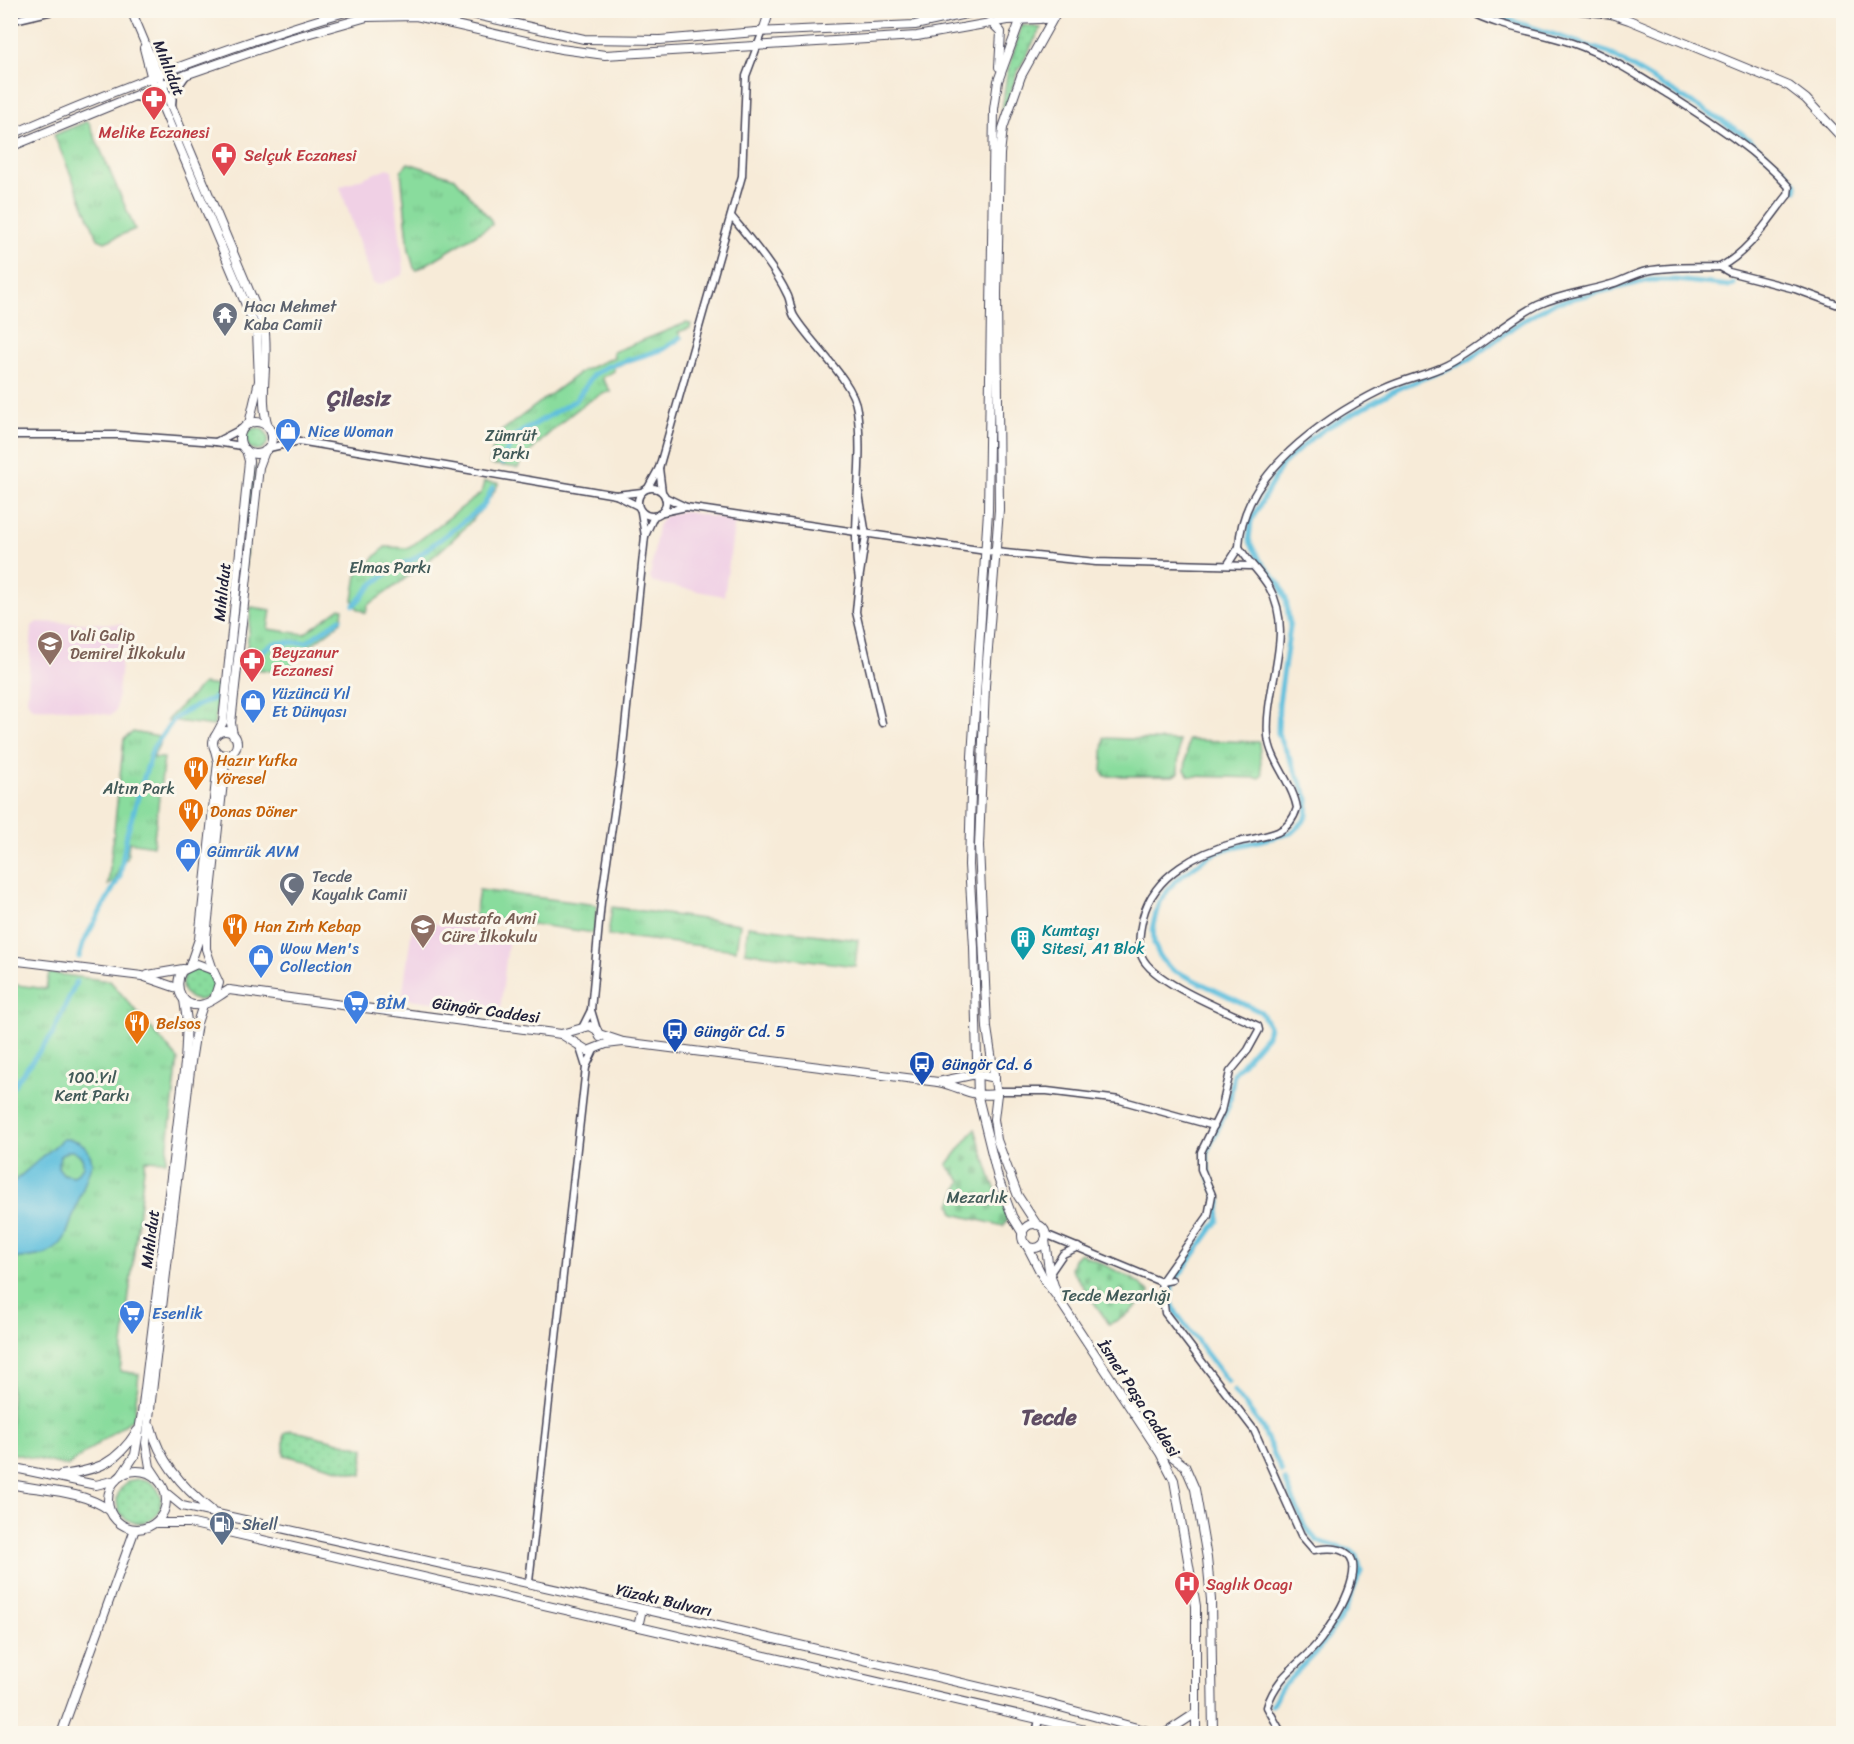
<svg xmlns="http://www.w3.org/2000/svg" width="1854" height="1744" viewBox="0 0 1854 1744" font-family="Sriracha,sans-serif">
	<style>
		.built { fill: #f0d0e5 }
		.grass { fill: url(#grass-dots); stroke: #567f6c; stroke-width: 1.5 }
		.cemetery { fill: url(#cemetery-stones); stroke: #567f6c; stroke-width: 1.5 }
		.park { fill: url(#park-tufts); stroke: #567f6c; stroke-width: 1.5 }
		.water { fill: #5fbfdd; stroke: #40708c; stroke-width: 1.5; fill-rule: evenodd }
		.lines { fill: none; stroke-linecap: round; stroke-linejoin: round }
		.canal { stroke: #5fbfdd; stroke-width: 5 }
		.minor-casing { stroke: #424053; stroke-width: 9 }
		.major-casing { stroke: #424053; stroke-width: 10 }
		.minor { stroke: #fff; stroke-width: 6 }
		.major { stroke: #fff; stroke-width: 8 }
		.labels { text-anchor: middle; dominant-baseline: central; stroke-width: 6; stroke-linejoin: round; paint-order: stroke }
		.street-label { font-size: 16px; fill: #22223b; stroke: #fbf7ec }
		.health-label { font-size: 16px; fill: #be3a42; stroke: #fbf7ec; text-anchor: start }
		.worship-label { font-size: 16px; fill: #5b616d; stroke: #fbf7ec; text-anchor: start }
		.shop-label { font-size: 16px; fill: #366cbe; stroke: #fbf7ec; text-anchor: start }
		.park-label { font-size: 16px; fill: #415a58; stroke: #fbf7ec }
		.education-label { font-size: 16px; fill: #785e54; stroke: #fbf7ec; text-anchor: start }
		.food-label { font-size: 16px; fill: #c56008; stroke: #fbf7ec; text-anchor: start }
		.culture-label { font-size: 16px; fill: #0d838f; stroke: #fbf7ec; text-anchor: start }
		.transit-label { font-size: 16px; fill: #164399; stroke: #fbf7ec; text-anchor: start }
		.service-label { font-size: 16px; fill: #4e5e75; stroke: #fbf7ec; text-anchor: start }
		.district-label { font-size: 22px; font-weight: bold; fill: #5f4d64; stroke: #fbf7ec }
	</style>
	<defs>
		<pattern id="grass-dots" width="8" height="8" patternUnits="userSpaceOnUse" patternTransform="scale(1.5)"><rect width="8" height="8" fill="#89dc9d"/><path d="M2 2h.1M6 6h.1" fill="none" stroke="#76bc88" stroke-width="1.8" stroke-linecap="round"/></pattern>
		<pattern id="cemetery-stones" width="16" height="16" patternUnits="userSpaceOnUse" patternTransform="scale(1.5)"><rect width="16" height="16" fill="#89dc9d"/><path d="M2 7V4a2 2 0 0 1 4 0v3zM10 15v-3a2 2 0 0 1 4 0v3z" fill="#76bc88"/></pattern>
		<pattern id="park-tufts" width="24" height="20" patternUnits="userSpaceOnUse" patternTransform="scale(1.5)"><rect width="24" height="20" fill="#89dc9d"/><path d="M3 7l-1-3M5 7V3M7 7l1-3M15 17l-1-3M17 17v-4M19 17l1-3" fill="none" stroke="#76bc88"/></pattern>
	</defs>
	<rect width="100%" height="100%" fill="#fbf7ec"/>
	<filter id="ink" filterUnits="userSpaceOnUse"><feTurbulence type="fractalNoise" baseFrequency=".0167" numOctaves="2"/><feDisplacementMap in="SourceGraphic" scale="12" xChannelSelector="R" yChannelSelector="G"/><feConvolveMatrix kernelMatrix="1 2 1 2 8 2 1 2 1" color-interpolation-filters="sRGB"/></filter>
	<filter id="wash" filterUnits="userSpaceOnUse"><feTurbulence type="fractalNoise" baseFrequency=".008" numOctaves="4" result="noise"/><feDisplacementMap in="SourceGraphic" scale="24" xChannelSelector="R" yChannelSelector="G"/><feGaussianBlur stdDeviation="1.35" result="paint"/><feColorMatrix in="noise" values="0 0 0 0 0 0 0 0 0 0 0 0 0 0 0 0 0 1.4 0 .05"/><feComposite in="paint" operator="in"/></filter>
	<g filter="url(#wash)">
		<rect width="100%" height="100%" fill="#f7ebd8"/>
		<!-- built -->
		<g class="built">
			<path d="M388,168L392,170L404,269L403,275L379,285L373,283L340,187Z"/>
			<path d="M682,511L735,521L724,596L660,584L653,583L650,578L658,526L664,517Z"/>
			<path d="M37,622L121,624L125,628L116,711L111,715L68,709L32,708L27,701L32,626Z"/>
			<path d="M413,921L509,934L500,1011L402,998Z"/>
		</g>
		<!-- grass -->
		<g class="grass">
			<path d="M1022,25L1041,28L1016,75L998,139L1007,74Z"/>
			<circle cx="257" cy="439" r="11"/>
			<path d="M252,465H255L229,722H225Z"/>
			<circle cx="198" cy="984" r="16"/>
			<path d="M291,1430L364,1448L362,1475L284,1455V1433Z"/>
			<circle cx="139" cy="1501" r="22"/>
		</g>
		<!-- cemetery -->
		<g class="cemetery">
			<path d="M975,1129L992,1181L1009,1217L1003,1226L954,1214L951,1204L961,1181L947,1165Z"/>
			<path d="M1080,1253L1133,1279L1150,1292L1148,1296L1124,1317L1109,1324L1071,1269L1074,1259Z"/>
		</g>
		<!-- park -->
		<g class="park">
			<path d="M88,121L135,229L105,242L98,239L54,135Z"/>
			<path d="M408,163L455,178L491,220L492,225L417,270L414,268L409,250L401,171Z"/>
			<path d="M686,323L691,324L690,328L678,332L682,338L666,349L614,367V371L602,378L611,392C592,391 527,450 518,468L490,464L495,438L499,433L582,371L614,357L613,352Z"/>
			<path d="M484,482L499,483C475,529 411,576 368,605L366,613L357,608L353,600L357,575L385,547L409,548L481,493Z"/>
			<path d="M251,607L271,610L268,629L304,634L340,608L343,609L341,622L298,655L293,661L290,673L245,668Z"/>
			<path d="M203,684L219,686L214,726L167,720Z"/>
			<path d="M133,732L159,737L161,740L153,758H164L153,846L129,842L127,859L122,860L115,881L108,885L124,739Z"/>
			<path d="M1104,738L1179,741L1178,773L1173,776H1105L1102,772Z"/>
			<path d="M1188,740L1259,742L1262,775L1259,778L1189,776L1185,770Z"/>
			<path d="M479,890L597,905L594,933L475,916Z"/>
			<path d="M612,907L740,924L736,950L608,935Z"/>
			<path d="M748,926L858,940L855,966L745,952Z"/>
			<path d="M49,973L110,981L178,1059L166,1161L145,1160L120,1371L139,1374L134,1418L67,1466L11,1453V984L46,989Z"/>
		</g>
		<!-- water -->
		<path class="water" d="M63,1139C80,1138 90,1147 92,1163L66,1236C53,1259 34,1256 11,1259V1184ZM68,1151C78,1150 84,1157 83,1167L74,1176L63,1174L58,1167L60,1156Z"/>
		<g class="lines">
			<!-- canal -->
			<g class="canal">
				<path d="M1480,10L1607,52L1740,132L1784,170L1796,184V190"/>
				<path d="M502,463L513,437L576,400L593,375L606,367L664,349L680,338"/>
				<path d="M354,605L373,584L397,566L414,559L476,512L484,505L493,487"/>
				<path d="M253,656L275,643L307,642L340,619"/>
				<path d="M79,957L83,943L120,876L127,833L153,748L174,719L187,710L217,697"/>
				<path d="M10,1090L52,1035L76,982"/>
				<path d="M1228,1382L1177,1314L1171,1301L1172,1285L1218,1221L1220,1201L1209,1175L1207,1152L1229,1105L1234,1073L1267,1035L1269,1026L1261,1012L1171,969L1161,959L1154,944L1153,925L1159,902L1175,881L1207,857L1226,849L1291,833L1303,822L1307,815L1308,799L1278,733L1279,703L1290,627L1286,599L1280,584L1260,560L1249,540L1251,521L1282,465L1313,437L1328,427L1397,389L1469,360L1516,325L1553,303L1650,280H1676L1730,286L1734,284"/>
				<path d="M1234,1391L1262,1427L1282,1472"/>
				<path d="M1272,1705L1281,1688L1320,1648L1344,1613L1361,1571L1357,1556L1351,1551L1317,1541L1305,1527L1285,1480"/>
			</g>
		</g>
	</g>
	<g filter="url(#ink)">
		<g class="lines">
			<defs>
				<g id="minor">
					<path d="M10,21L57,10"/>
					<path d="M135,97L148,99L163,108"/>
					<path d="M172,105L173,94L185,77"/>
					<path d="M731,216C749,238 775,268 787,294C791,301 790,309 794,316C810,343 854,381 857,410C865,466 850,523 859,580L866,535L858,487"/>
					<path d="M1720,267L1729,272L1795,289L1844,307"/>
					<path d="M268,426L276,434L299,441L269,448"/>
					<path d="M10,435H119L216,442"/>
					<path d="M299,441L616,495"/>
					<path d="M242,446L216,442L245,427"/>
					<path d="M659,468L742,176L746,76L763,31"/>
					<circle cx="652" cy="502" r="14"/>
					<path d="M648,488L659,468L662,492"/>
					<path d="M638,506L616,495L642,492"/>
					<path d="M686,507L986,551L1096,562L1250,566"/>
					<path d="M641,512L645,536L654,516"/>
					<path d="M663,512L686,507L665,497"/>
					<path d="M1228,564L1239,547"/>
					<path d="M859,580L856,612L882,723"/>
					<path d="M591,1010L601,902L621,765L645,536"/>
					<path d="M582,1028L591,1010L597,1030"/>
					<path d="M580,1048L586,1067L595,1048"/>
					<path d="M996,1091H1047L1120,1100L1214,1126"/>
					<path d="M1045,1234L1161,1282L1165,1313L1254,1430L1301,1535L1314,1550C1386,1537 1341,1611 1321,1639C1310,1654 1294,1665 1282,1679C1275,1688 1270,1696 1267,1707L1282,1734"/>
					<path d="M1050,1273L1063,1254L1078,1247"/>
					<path d="M1172,1280L1161,1282L1208,1216L1212,1195L1201,1169V1152L1221,1111L1230,1072L1248,1050L1259,1030L1258,1026C1232,1013 1153,983 1142,957C1137,945 1140,929 1143,917C1154,874 1199,852 1238,842C1251,839 1266,837 1278,832C1288,827 1294,818 1297,808C1293,783 1270,761 1268,736C1264,687 1296,634 1269,587C1260,572 1248,562 1239,547C1241,474 1324,418 1383,389C1403,379 1427,375 1447,365C1480,348 1505,322 1538,305C1561,294 1584,292 1608,285C1621,282 1633,274 1647,271C1670,266 1696,268 1720,267C1750,251 1767,221 1788,195L1789,187C1755,149 1711,122 1669,95C1637,75 1607,55 1572,43C1537,31 1499,28 1467,10"/>
					<path d="M529,1582L586,1067"/>
					<path d="M1036,1734L1039,1719"/>
				</g>
				<g id="major">
					<path d="M131,10L264,326C270,358 258,397 268,426"/>
					<path d="M454,10L584,39L660,40L756,32L915,25L984,10"/>
					<path d="M1030,10L1035,17L1045,19L1058,10"/>
					<path d="M1578,10L1611,14L1629,20L1789,86L1806,99L1844,140"/>
					<path d="M991,22L1001,32L999,67"/>
					<path d="M763,31L770,10"/>
					<path d="M144,48L154,87L257,331L259,381L249,424"/>
					<path d="M10,135C121,87 236,43 352,10"/>
					<path d="M10,147L188,74L289,39L367,17L416,16L561,49L605,55L917,36L1007,20L1040,19"/>
					<circle cx="256" cy="438" r="16"/>
					<circle cx="225" cy="743" r="12"/>
					<path d="M216,735L223,722L249,461L246,450"/>
					<path d="M233,735L231,723L259,467L265,451"/>
					<path d="M10,960L142,976L177,988"/>
					<path d="M190,965L199,939L218,762L215,750"/>
					<path d="M213,970L206,949V937L225,764L233,752"/>
					<path d="M148,975L183,969"/>
					<path d="M229,990L561,1034L588,1051L606,1044L623,1042"/>
					<path d="M215,996L219,983L213,970L197,964L182,971C172,987 183,1011 204,1004C212,1002 221,994 229,990"/>
					<path d="M561,1034L590,1026L597,1030L600,1037"/>
					<path d="M599,1034L623,1042L938,1082"/>
					<path d="M995,1078L976,1074L938,1082C963,1087 970,1098 997,1094"/>
					<circle cx="1034" cy="1236" r="12"/>
					<path d="M1037,1225L1018,1196L997,1140L994,1119L997,1094L987,1028L979,846L985,686L999,510L997,294L1000,154L1003,128L1021,76L1055,15"/>
					<path d="M1023,1234L1012,1216L998,1178L978,1097L974,947L969,865L972,756L988,511L994,109L998,81L1024,10"/>
					<path d="M1026,1244L1045,1281L1058,1298L1049,1270L1045,1240"/>
					<path d="M1058,1298L1160,1453L1174,1480L1196,1606V1734"/>
					<path d="M151,1427C160,1462 183,1488 211,1510"/>
					<path d="M1158,1446L1185,1466L1195,1489L1207,1558L1211,1600L1213,1734"/>
					<path d="M10,1467L96,1485L116,1480"/>
					<circle cx="137" cy="1500" r="29"/>
					<path d="M61,1475C98,1470 116,1464 137,1431"/>
					<path d="M121,1476L135,1455L142,1413L185,1063L187,1021L184,1000"/>
					<path d="M158,1479L150,1467L146,1443L191,1062L197,1023L203,1005"/>
					<path d="M10,1484C43,1491 81,1490 109,1510"/>
					<path d="M165,1492L182,1506L688,1619L1031,1699L1159,1734"/>
					<path d="M156,1523H189L1103,1734"/>
					<path d="M638,1627L642,1609"/>
					<path d="M61,1734L135,1529"/>
					<path d="M1164,1734L1196,1713"/>
				</g>
			</defs>
			<!-- minor casing -->
			<use href="#minor" class="minor-casing"/>
			<!-- major casing -->
			<use href="#major" class="major-casing"/>
			<!-- minor -->
			<use href="#minor" class="minor"/>
			<!-- major -->
			<use href="#major" class="major"/>
		</g>
	</g>
	<!-- icons -->
	<defs>
		<symbol id="pharmacy-pin" viewBox="-11 -11 22 30"><path d="M0 17L-7.5 6A9.5 9.5 0 1 1 7.5 6Z" fill="#e0444e" stroke="#fbf7ec"/><path d="M-2-6h4v4h4v4h-4v4h-4v-4h-4v-4h4Z" fill="#fff"/></symbol>
		<symbol id="temple-pin" viewBox="-11 -11 22 30"><path d="M0 17L-7.5 6A9.5 9.5 0 1 1 7.5 6Z" fill="#6b7280" stroke="#fbf7ec"/><path d="M0-6L5-2H3V0L6.5 2.5H4V6H1.5V3h-3V6H-4V2.5H-6.5L-3 0V-2H-5Z" fill="#fff"/></symbol>
		<symbol id="shop-pin" viewBox="-11 -11 22 30"><path d="M0 17L-7.5 6A9.5 9.5 0 1 1 7.5 6Z" fill="#3f7fe0" stroke="#fbf7ec"/><path d="M-5-2.5h2.3a2.7 3.5 0 0 1 5.4 0H5L5.5 6h-11ZM-1.5-2.5h3a1.5 2.3 0 0 0-3 0Z" fill="#fff"/></symbol>
		<symbol id="school-pin" viewBox="-11 -11 22 30"><path d="M0 17L-7.5 6A9.5 9.5 0 1 1 7.5 6Z" fill="#8d6e63" stroke="#fbf7ec"/><path d="M0-5L7-2L0 1L-7-2ZM-4 1L0 2.5L4 1V4Q0 6-4 4Z" fill="#fff"/></symbol>
		<symbol id="restaurant-pin" viewBox="-11 -11 22 30"><path d="M0 17L-7.5 6A9.5 9.5 0 1 1 7.5 6Z" fill="#e8710a" stroke="#fbf7ec"/><path d="M-5-6h1v4h1v-4h1v4h1v-4h1v5L-1.5 .5V6h-2V.5L-5-1ZM5-6V6H3V1.5H1.5Q1.5-4 5-6Z" fill="#fff"/></symbol>
		<symbol id="mosque-pin" viewBox="-11 -11 22 30"><path d="M0 17L-7.5 6A9.5 9.5 0 1 1 7.5 6Z" fill="#6b7280" stroke="#fbf7ec"/><path d="M3.5-4.9A6 6 0 1 0 3.5 4.9A5 5 0 1 1 3.5-4.9Z" fill="#fff"/></symbol>
		<symbol id="building-pin" viewBox="-11 -11 22 30"><path d="M0 17L-7.5 6A9.5 9.5 0 1 1 7.5 6Z" fill="#0f9aa8" stroke="#fbf7ec"/><path d="M-4-6H4V6H1V3H-1V6H-4ZM-2.5-4.3h1.7v1.8h-1.7ZM.8-4.3h1.7v1.8H.8ZM-2.5-1h1.7V.8h-1.7ZM.8-1h1.7V.8H.8Z" fill="#fff"/></symbol>
		<symbol id="supermarket-pin" viewBox="-11 -11 22 30"><path d="M0 17L-7.5 6A9.5 9.5 0 1 1 7.5 6Z" fill="#3f7fe0" stroke="#fbf7ec"/><path d="M-6-5.5h2.5l.6 2H6L4.5 2H-2.5L-4.4-4H-6ZM-1.5 3.2a1.3 1.3 0 1 0 .1 0ZM3 3.2a1.3 1.3 0 1 0 .1 0Z" fill="#fff"/></symbol>
		<symbol id="bus-pin" viewBox="-11 -11 22 30"><path d="M0 17L-7.5 6A9.5 9.5 0 1 1 7.5 6Z" fill="#1a4fb4" stroke="#fbf7ec"/><path d="M-5-6H5V4H4V6H2V4H-2V6H-4V4H-5ZM-3.5-4V0h7V-4ZM-3.5 1.2v1.5H-2V1.2ZM2 1.2v1.5H3.5V1.2Z" fill="#fff"/></symbol>
		<symbol id="fuel-pin" viewBox="-11 -11 22 30"><path d="M0 17L-7.5 6A9.5 9.5 0 1 1 7.5 6Z" fill="#5c6f8a" stroke="#fbf7ec"/><path d="M-5.5-6h7V0h2V4h1.3V-2.5L3-4.5l.8-.8L6-3V5H2.5V1h-1V6h-7ZM-4.2-4.7v3.2H.2V-4.7Z" fill="#fff"/></symbol>
		<symbol id="hospital-pin" viewBox="-11 -11 22 30"><path d="M0 17L-7.5 6A9.5 9.5 0 1 1 7.5 6Z" fill="#e0444e" stroke="#fbf7ec"/><path d="M-5-5h3v3.5h4V-5h3V5h-3V1.5h-4V5h-3Z" fill="#fff"/></symbol>
	</defs>
	<g fill-rule="evenodd">
		<use href="#pharmacy-pin" x="139" y="84" width="30" height="40"/>
		<use href="#pharmacy-pin" x="209" y="140" width="30" height="40"/>
		<use href="#temple-pin" x="210" y="300" width="30" height="40"/>
		<use href="#shop-pin" x="273" y="416" width="30" height="40"/>
		<use href="#school-pin" x="35" y="629" width="30" height="40"/>
		<use href="#pharmacy-pin" x="237" y="646" width="30" height="40"/>
		<use href="#shop-pin" x="238" y="687" width="30" height="40"/>
		<use href="#restaurant-pin" x="181" y="754" width="30" height="40"/>
		<use href="#restaurant-pin" x="176" y="796" width="30" height="40"/>
		<use href="#shop-pin" x="173" y="836" width="30" height="40"/>
		<use href="#mosque-pin" x="277" y="870" width="30" height="40"/>
		<use href="#restaurant-pin" x="220" y="911" width="30" height="40"/>
		<use href="#school-pin" x="408" y="912" width="30" height="40"/>
		<use href="#building-pin" x="1008" y="924" width="30" height="40"/>
		<use href="#shop-pin" x="246" y="942" width="30" height="40"/>
		<use href="#supermarket-pin" x="341" y="988" width="30" height="40"/>
		<use href="#restaurant-pin" x="122" y="1008" width="30" height="40"/>
		<use href="#bus-pin" x="660" y="1016" width="30" height="40"/>
		<use href="#bus-pin" x="907" y="1049" width="30" height="40"/>
		<use href="#supermarket-pin" x="117" y="1298" width="30" height="40"/>
		<use href="#fuel-pin" x="207" y="1509" width="30" height="40"/>
		<use href="#hospital-pin" x="1172" y="1569" width="30" height="40"/>
	</g>
	<g class="labels">
		<!-- street labels -->
		<g class="street-label">
			<text transform="translate(169 68) rotate(68)">Mıhlıdut</text>
			<text transform="translate(222 592) rotate(-84)">Mıhlıdut</text>
			<text transform="translate(486 1010) rotate(8)">Güngör Caddesi</text>
			<text transform="translate(150 1239) rotate(-83)">Mıhlıdut</text>
			<text transform="translate(1139 1398) rotate(57)">İsmet Paşa Caddesi</text>
			<text transform="translate(664 1600) rotate(13)">Yüzakı Bulvarı</text>
		</g>
		<!-- health labels -->
		<g class="health-label">
			<text x="154" y="132" text-anchor="middle">Melike Eczanesi</text>
			<text x="244" y="155">Selçuk Eczanesi</text>
			<text x="272" y="652">Beyzanur<tspan x="272" dy="18">Eczanesi</tspan></text>
			<text x="1206" y="1584">Saglık Ocagı</text>
		</g>
		<!-- worship labels -->
		<g class="worship-label">
			<text x="244" y="306">Hacı Mehmet<tspan x="244" dy="18">Kaba Camii</tspan></text>
			<text x="312" y="876">Tecde<tspan x="312" dy="18">Kayalık Camii</tspan></text>
		</g>
		<!-- shop labels -->
		<g class="shop-label">
			<text x="308" y="431">Nice Woman</text>
			<text x="272" y="693">Yüzüncü Yıl<tspan x="272" dy="18">Et Dünyası</tspan></text>
			<text x="207" y="851">Gümrük AVM</text>
			<text x="280" y="948">Wow Men's<tspan x="280" dy="18">Collection</tspan></text>
			<text x="376" y="1003">BİM</text>
			<text x="152" y="1313">Esenlik</text>
		</g>
		<!-- park labels -->
		<g class="park-label">
			<text x="511" y="435">Zümrüt<tspan x="511" dy="18">Parkı</tspan></text>
			<text x="390" y="567">Elmas Parkı</text>
			<text x="139" y="788">Altın Park</text>
			<text x="92" y="1077">100.Yıl<tspan x="92" dy="18">Kent Parkı</tspan></text>
			<text x="977" y="1197">Mezarlık</text>
			<text x="1116" y="1295">Tecde Mezarlığı</text>
		</g>
		<!-- education labels -->
		<g class="education-label">
			<text x="70" y="635">Vali Galip<tspan x="70" dy="18">Demirel İlkokulu</tspan></text>
			<text x="442" y="918">Mustafa Avni<tspan x="442" dy="18">Cüre İlkokulu</tspan></text>
		</g>
		<!-- food labels -->
		<g class="food-label">
			<text x="216" y="760">Hazır Yufka<tspan x="216" dy="18">Yöresel</tspan></text>
			<text x="210" y="811">Donas Döner</text>
			<text x="254" y="926">Han Zırh Kebap</text>
			<text x="156" y="1023">Belsos</text>
		</g>
		<!-- culture labels -->
		<g class="culture-label">
			<text x="1042" y="930">Kumtaşı<tspan x="1042" dy="18">Sitesi, A1 Blok</tspan></text>
		</g>
		<!-- transit labels -->
		<g class="transit-label">
			<text x="694" y="1031">Güngör Cd. 5</text>
			<text x="942" y="1064">Güngör Cd. 6</text>
		</g>
		<!-- service labels -->
		<g class="service-label">
			<text x="242" y="1524">Shell</text>
		</g>
		<!-- district labels -->
		<g class="district-label">
			<text x="359" y="398">Çilesiz</text>
			<text x="1049" y="1417">Tecde</text>
		</g>
	</g>
	<!-- margin -->
	<rect width="1854" height="1744" fill="none" stroke="#fbf7ec" stroke-width="36"/>
</svg>
